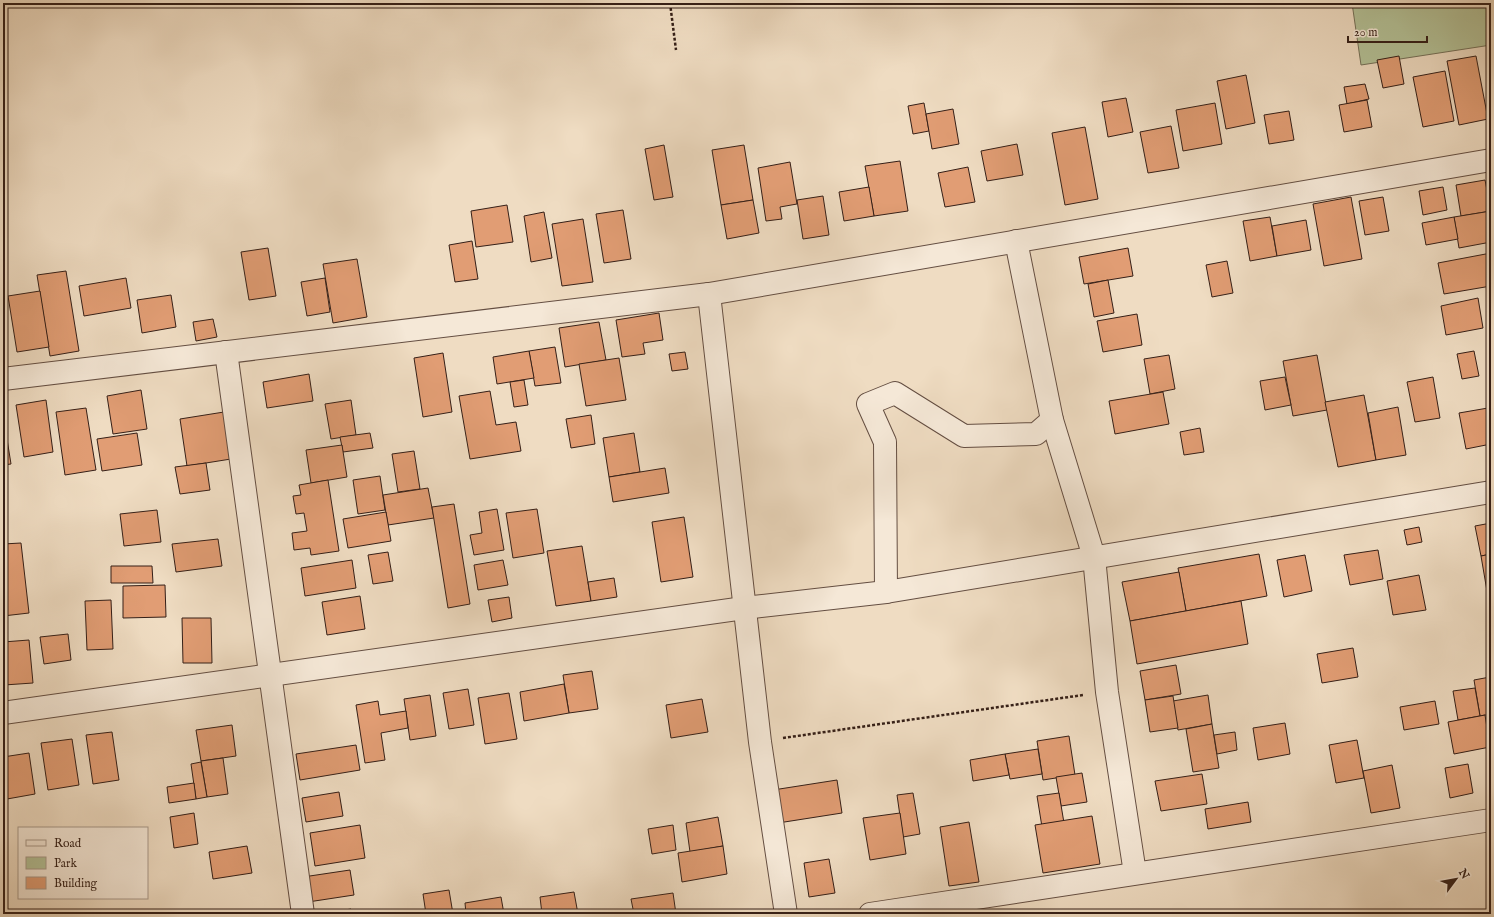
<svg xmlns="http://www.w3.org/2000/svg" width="1494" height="917" viewBox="0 0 1494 917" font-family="'IM FELL English',serif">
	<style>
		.green { fill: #b4c298; stroke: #747058 }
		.building { fill: #e19d74; stroke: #351f17 }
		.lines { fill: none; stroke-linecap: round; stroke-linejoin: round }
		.street-casing { stroke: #644e42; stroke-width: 24 }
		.path { stroke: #351f17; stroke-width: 2.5; stroke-dasharray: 3 2; stroke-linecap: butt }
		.street { stroke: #f5e8d7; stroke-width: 22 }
	</style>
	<rect width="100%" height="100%" fill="#efdcc2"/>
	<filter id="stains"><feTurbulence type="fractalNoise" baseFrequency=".005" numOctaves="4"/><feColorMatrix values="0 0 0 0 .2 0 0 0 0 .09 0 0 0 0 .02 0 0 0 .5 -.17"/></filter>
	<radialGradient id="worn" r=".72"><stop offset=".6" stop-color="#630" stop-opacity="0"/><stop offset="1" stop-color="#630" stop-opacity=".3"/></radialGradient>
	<!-- green -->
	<path class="green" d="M1352,3H1491V45L1361,65Z"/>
	<!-- building -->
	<g class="building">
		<path d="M1399,56L1404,84L1383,88L1377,60Z"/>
		<path d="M1476,56L1488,119L1459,125L1447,61Z"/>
		<path d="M1445,71L1454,121L1423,127L1413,77Z"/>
		<path d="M1246,75L1255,123L1226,129L1217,81Z"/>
		<path d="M1365,84L1369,99L1347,104L1344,87Z"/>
		<path d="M1126,98L1133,132L1108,137L1102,102Z"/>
		<path d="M1367,100L1372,127L1344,132L1339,105Z"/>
		<path d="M924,103L929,131L913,134L908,106Z"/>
		<path d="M1215,103L1222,144L1183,151L1176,110Z"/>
		<path d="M953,109L959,144L932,149L926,114Z"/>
		<path d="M1289,111L1294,140L1269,144L1264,115Z"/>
		<path d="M1171,126L1179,168L1148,173L1140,132Z"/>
		<path d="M1085,127L1098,199L1065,205L1052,133Z"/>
		<path d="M1017,144L1023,175L987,181L981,151Z"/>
		<path d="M664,145L673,197L654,200L645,149Z"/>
		<path d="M744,145L753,200L721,205L712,150Z"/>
		<path d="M900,161L908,211L874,216L865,166Z"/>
		<path d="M790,162L797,204L780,207L782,219L766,221L758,168Z"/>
		<path d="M968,167L975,202L945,207L938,173Z"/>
		<path d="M1485,180L1491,211L1461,216L1456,185Z"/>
		<path d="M869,187L874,216L844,221L839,192Z"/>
		<path d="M1443,187L1447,210L1423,215L1419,191Z"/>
		<path d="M823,196L829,235L803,239L797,200Z"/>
		<path d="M1351,197L1362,259L1324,266L1313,204Z"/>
		<path d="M1383,197L1389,231L1365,235L1359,201Z"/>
		<path d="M753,200L759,233L727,239L721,205Z"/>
		<path d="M507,205L513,242L476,247L471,211Z"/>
		<path d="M623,210L631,259L604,263L596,214Z"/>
		<path d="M1491,211V242L1459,248L1454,217Z"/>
		<path d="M544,212L552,258L531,262L524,216Z"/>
		<path d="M1270,217L1277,256L1250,261L1243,221Z"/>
		<path d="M1454,217L1458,239L1426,245L1422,223Z"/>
		<path d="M583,219L593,282L562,286L552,224Z"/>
		<path d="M1306,220L1311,250L1277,256L1272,226Z"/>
		<path d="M472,241L478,279L455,282L449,245Z"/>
		<path d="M268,248L276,296L249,300L241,252Z"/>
		<path d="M1128,248L1133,276L1084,284L1079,257Z"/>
		<path d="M1491,253V286L1444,294L1438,263Z"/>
		<path d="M357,259L367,317L333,323L323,264Z"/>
		<path d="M1227,261L1233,293L1212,297L1206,265Z"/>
		<path d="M66,271L79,351L50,356L37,275Z"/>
		<path d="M126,278L131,308L84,316L79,286Z"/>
		<path d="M325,278L330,312L307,316L301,282Z"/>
		<path d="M1108,280L1114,313L1094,317L1088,284Z"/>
		<path d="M40,291L49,347L17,352L8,296Z"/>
		<path d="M171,295L176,327L142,333L137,300Z"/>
		<path d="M1478,298L1483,328L1446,335L1441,306Z"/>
		<path d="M659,313L663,340L643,343L645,354L622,357L616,320Z"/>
		<path d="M1137,314L1142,345L1103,352L1097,321Z"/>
		<path d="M213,319L217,337L196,341L193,322Z"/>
		<path d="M599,322L606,360L565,367L559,328Z"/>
		<path d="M555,347L561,383L535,386L529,351Z"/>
		<path d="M529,351L534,378L497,384L493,357Z"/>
		<path d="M1474,351L1479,376L1462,379L1457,354Z"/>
		<path d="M685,352L688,369L672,371L669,354Z"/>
		<path d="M443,353L452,412L423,417L414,358Z"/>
		<path d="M1169,355L1175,389L1150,394L1144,359Z"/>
		<path d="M1317,355L1327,410L1293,416L1283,361Z"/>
		<path d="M619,358L626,400L586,406L579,364Z"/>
		<path d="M309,374L313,401L267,408L263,382Z"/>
		<path d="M1285,377L1291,405L1265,410L1260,381Z"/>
		<path d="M1433,377L1440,418L1415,422L1407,382Z"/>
		<path d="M524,380L528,405L514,407L510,382Z"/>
		<path d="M141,390L147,429L113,434L107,396Z"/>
		<path d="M490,391L496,425L516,422L521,451L470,459L459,396Z"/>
		<path d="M1163,392L1169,424L1115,434L1109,401Z"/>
		<path d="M1364,395L1376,460L1338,467L1325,402Z"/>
		<path d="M46,400L53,452L24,457L16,405Z"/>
		<path d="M351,400L356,435L331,439L325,404Z"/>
		<path d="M1398,407L1406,455L1376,460L1368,413Z"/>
		<path d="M86,408L96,470L65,475L56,412Z"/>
		<path d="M1488,408L1491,423V444L1466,449L1459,413Z"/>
		<path d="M224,412L231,459L187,466L180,419Z"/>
		<path d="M3,414L11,464L3,465Z"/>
		<path d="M591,415L595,444L571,448L566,419Z"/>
		<path d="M1200,428L1204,452L1184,455L1180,432Z"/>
		<path d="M137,433L142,465L102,471L97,439Z"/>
		<path d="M370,433L373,448L343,452L340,437Z"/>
		<path d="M634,433L640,472L609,477L603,438Z"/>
		<path d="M342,445L347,477L311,483L306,450Z"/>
		<path d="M414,451L420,489L398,492L392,454Z"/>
		<path d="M206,463L210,490L180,494L175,467Z"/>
		<path d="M665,468L669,493L613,502L609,477Z"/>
		<path d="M380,476L385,510L358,514L353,480Z"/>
		<path d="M328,480L339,551L311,555L310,548L294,550L292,533L307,531L304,513L296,514L293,496L301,495L299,485Z"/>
		<path d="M428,488L434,518L388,525L383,495Z"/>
		<path d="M454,504L470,604L448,608L432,507Z"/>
		<path d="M497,509L504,550L474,555L470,535L482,533L479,512Z"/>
		<path d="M537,509L544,553L513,558L506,513Z"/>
		<path d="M157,510L161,542L124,546L120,514Z"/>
		<path d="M386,512L391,541L348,548L343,519Z"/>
		<path d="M684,517L693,577L661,582L652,522Z"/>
		<path d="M1491,523V554L1481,556L1475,526Z"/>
		<path d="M1419,527L1422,542L1407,545L1404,530Z"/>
		<path d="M218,539L222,566L176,572L172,544Z"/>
		<path d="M21,543L29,613L3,616V544Z"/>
		<path d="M582,546L591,601L556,606L547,551Z"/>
		<path d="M1378,550L1383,579L1350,585L1344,555Z"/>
		<path d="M388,552L393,581L373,584L368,555Z"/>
		<path d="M1259,554L1267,596L1186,611L1178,568Z"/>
		<path d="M1491,554V596L1488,597L1481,556Z"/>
		<path d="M1305,555L1312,591L1284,597L1277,560Z"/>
		<path d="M352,560L356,588L305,596L301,568Z"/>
		<path d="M503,560L508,585L478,590L474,565Z"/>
		<path d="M111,566H152L153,583H111Z"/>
		<path d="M1179,572L1186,611L1130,621L1122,582Z"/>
		<path d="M1419,575L1426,610L1393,615L1387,581Z"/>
		<path d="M614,578L617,597L591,601L588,582Z"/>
		<path d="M165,585L166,617L123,618V586Z"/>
		<path d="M360,596L365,629L327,635L322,602Z"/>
		<path d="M509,597L512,618L492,622L488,600Z"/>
		<path d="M111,600L113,649L87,650L85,601Z"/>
		<path d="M1241,601L1248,644L1137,664L1130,621Z"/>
		<path d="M182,618H211L212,663H183Z"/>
		<path d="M68,634L71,660L44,664L40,637Z"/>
		<path d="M29,640L33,683L4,685L3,642Z"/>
		<path d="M1353,648L1358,677L1322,683L1317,654Z"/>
		<path d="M1176,665L1181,694L1145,700L1140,671Z"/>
		<path d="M592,671L598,709L569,713L563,675Z"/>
		<path d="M1490,677L1491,714L1480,716L1474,680Z"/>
		<path d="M564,684L569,713L524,721L520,692Z"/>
		<path d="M1475,688L1480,716L1458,720L1453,691Z"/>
		<path d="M468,689L474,725L449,729L443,693Z"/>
		<path d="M509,693L517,739L485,744L478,698Z"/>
		<path d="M430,695L436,736L410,740L404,699Z"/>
		<path d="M1208,695L1212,724L1178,730L1173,701Z"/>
		<path d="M1173,696L1178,728L1150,732L1145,700Z"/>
		<path d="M702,699L708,732L671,738L666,705Z"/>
		<path d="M378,701L380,715L406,711L408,728L381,733L385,760L365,763L356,705Z"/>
		<path d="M1435,701L1439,724L1404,730L1400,707Z"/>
		<path d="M1485,715L1490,747L1454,754L1448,722Z"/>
		<path d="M1285,723L1290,754L1258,760L1253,728Z"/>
		<path d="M1212,724L1219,768L1193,772L1186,729Z"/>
		<path d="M232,725L236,756L201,761L196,730Z"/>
		<path d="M112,732L119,780L93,784L86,735Z"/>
		<path d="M1235,732L1237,750L1217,754L1214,735Z"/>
		<path d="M1069,736L1075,775L1043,780L1037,741Z"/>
		<path d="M72,739L79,785L48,790L41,743Z"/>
		<path d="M1357,740L1364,778L1336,783L1329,745Z"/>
		<path d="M356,745L360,770L300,780L296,754Z"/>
		<path d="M1038,749L1042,774L1010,779L1005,754Z"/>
		<path d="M29,753L35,794L7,799L3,775V757Z"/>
		<path d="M1005,754L1009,775L973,781L970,760Z"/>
		<path d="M223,758L228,794L207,797L201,761Z"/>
		<path d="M201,762L207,797L196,799L191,764Z"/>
		<path d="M1468,764L1473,793L1450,798L1445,768Z"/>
		<path d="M1392,765L1400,808L1371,813L1363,771Z"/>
		<path d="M1082,773L1087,802L1061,806L1056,777Z"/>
		<path d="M1202,774L1207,804L1161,811L1155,781Z"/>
		<path d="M837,780L842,813L778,823L773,790Z"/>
		<path d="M194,783L196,799L169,803L167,787Z"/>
		<path d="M339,792L343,816L306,822L302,798Z"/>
		<path d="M913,793L920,834L903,837L897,795Z"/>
		<path d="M1059,793L1064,823L1042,827L1037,796Z"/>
		<path d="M1248,802L1251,822L1208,829L1205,809Z"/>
		<path d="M194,813L198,844L174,848L170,817Z"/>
		<path d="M900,813L906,854L870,860L863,818Z"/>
		<path d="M1092,816L1100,864L1043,873L1035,825Z"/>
		<path d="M718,817L723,846L690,852L686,823Z"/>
		<path d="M969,822L979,882L949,886L940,827Z"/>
		<path d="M360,825L365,858L315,866L310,833Z"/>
		<path d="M673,825L676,850L652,854L648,829Z"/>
		<path d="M247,846L252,873L213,879L209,852Z"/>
		<path d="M723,846L727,874L682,882L678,853Z"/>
		<path d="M829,859L835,893L809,897L804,863Z"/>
		<path d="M350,870L354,895L308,902L303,877Z"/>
		<path d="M449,890L453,914H426L423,894Z"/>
		<path d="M574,892L578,914H542L540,897Z"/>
		<path d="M673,893L676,914H634L631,899Z"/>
		<path d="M501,897L504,914H466L465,903Z"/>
		<path d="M351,909L352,914H320Z"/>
	</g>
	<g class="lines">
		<defs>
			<g id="street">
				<path d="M1016,241L1052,420L1094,557L1107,692L1135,873"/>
				<path d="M709,294L760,742L786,914"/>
				<path d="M226,352L303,914"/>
				<path d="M3,379L709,294L1491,160"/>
				<path d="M886,592L885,442L868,404L895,393L964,436L1036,434L1052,420"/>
				<path d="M3,713L744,608L886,592L1491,492"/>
				<path d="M870,914L1491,820"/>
			</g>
		</defs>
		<!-- street casing -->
		<use href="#street" class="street-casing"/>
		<!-- path -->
		<g class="path">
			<path d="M670,3L676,50"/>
			<path d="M783,738L1083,695"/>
		</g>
		<!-- street -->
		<use href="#street" class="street"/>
	</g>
	<!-- margin -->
	<rect width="1494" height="917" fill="none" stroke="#efdcc2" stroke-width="16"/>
	<rect x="4" y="4" width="1486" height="909" fill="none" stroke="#351f17" stroke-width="2"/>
	<rect x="8" y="8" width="1478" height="901" fill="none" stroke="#351f17"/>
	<!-- legend -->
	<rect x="18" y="827" width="130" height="72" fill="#f5e8d7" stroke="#a8988a"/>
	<rect x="26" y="840" width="20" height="6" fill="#f5e8d7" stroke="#a8988a"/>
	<text x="54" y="847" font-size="12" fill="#351f17">Road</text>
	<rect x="26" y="857" width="20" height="12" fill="#b4c298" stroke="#a8988a"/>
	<text x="54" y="867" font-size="12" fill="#351f17">Park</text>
	<rect x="26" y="877" width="20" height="12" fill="#e19d74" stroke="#a8988a"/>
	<text x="54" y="887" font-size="12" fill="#351f17">Building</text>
	<!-- north arrow -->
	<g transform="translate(1456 879) rotate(58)" stroke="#f5e8d7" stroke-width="3" paint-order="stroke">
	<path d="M0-3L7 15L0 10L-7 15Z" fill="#351f17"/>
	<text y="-6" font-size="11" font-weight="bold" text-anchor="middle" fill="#351f17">N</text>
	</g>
	<!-- scale -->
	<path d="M1348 36v6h79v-6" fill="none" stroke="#351f17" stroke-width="2"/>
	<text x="1354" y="36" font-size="12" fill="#351f17" stroke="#f5e8d7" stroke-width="3" paint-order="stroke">20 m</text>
	<rect width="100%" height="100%" filter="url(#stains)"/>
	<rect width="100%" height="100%" fill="url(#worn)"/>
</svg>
